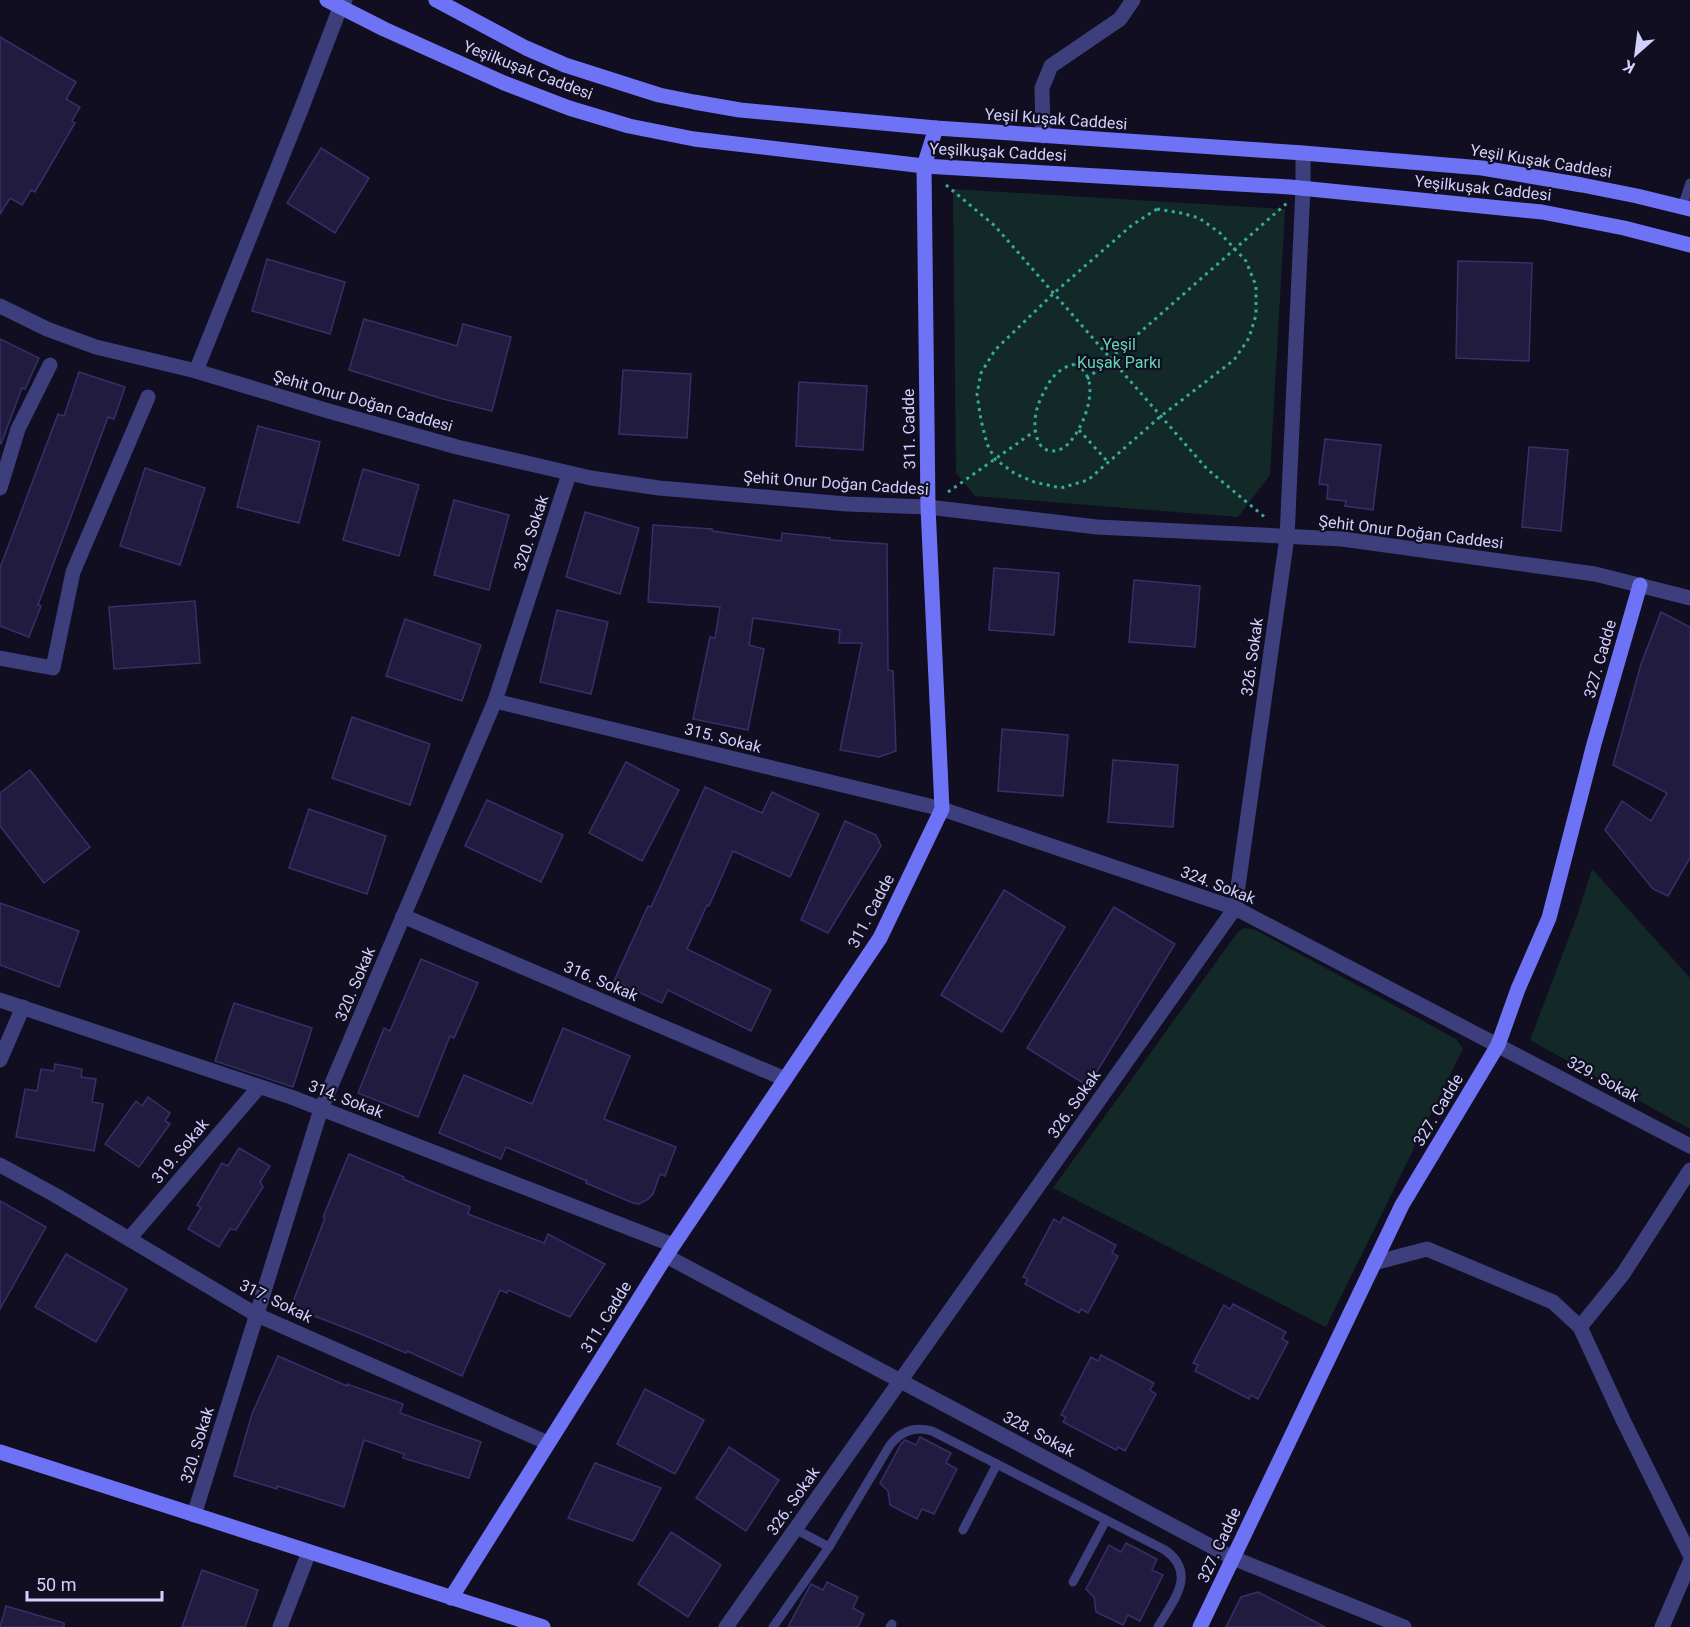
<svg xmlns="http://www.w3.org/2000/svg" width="1690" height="1627" viewBox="0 0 1690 1627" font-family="Roboto,sans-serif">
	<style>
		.green { fill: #122927 }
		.building { fill: #211c3f; stroke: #382f6a; stroke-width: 1.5 }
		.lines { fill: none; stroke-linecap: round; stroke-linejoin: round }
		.path { stroke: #36aa9c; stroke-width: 3; stroke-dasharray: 3 4.5; stroke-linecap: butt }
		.lane { stroke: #3d3e7c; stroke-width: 9 }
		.street { stroke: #3d3e7c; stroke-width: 15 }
		.secondary { stroke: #6e73f5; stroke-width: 15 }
		.labels { text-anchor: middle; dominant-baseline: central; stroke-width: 4.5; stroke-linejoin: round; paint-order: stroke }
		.street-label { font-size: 16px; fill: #d3d1fc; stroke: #100e20 }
		.park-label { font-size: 16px; fill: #62d6b2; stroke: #100e20 }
	</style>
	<rect width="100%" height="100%" fill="#100e20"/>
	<!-- green -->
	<g class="green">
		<path d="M953,189L1285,209L1270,475L1238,517L975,496L956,473Z"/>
		<path d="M1592,869L1690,978V1129L1530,1040L1577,916Z"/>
		<path d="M1244,928L1256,930L1456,1039L1463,1049L1326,1327L1053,1188L1237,933Z"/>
	</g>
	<!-- building -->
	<g class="building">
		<path d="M0,37L76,82L66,99L80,107L72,121L75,123L35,192L31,190L22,205L10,198L0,214Z"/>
		<path d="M321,148L369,178L335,233L287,203Z"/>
		<path d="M267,259L345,282L330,334L252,311Z"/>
		<path d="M1458,261L1532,263L1529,361L1456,358Z"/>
		<path d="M364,319L457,346L463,324L511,337L492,411L443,399L349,370Z"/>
		<path d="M0,339L39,358L25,389L22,388L1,444L0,443Z"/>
		<path d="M623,370L691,374L687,438L619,434Z"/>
		<path d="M79,372L125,387L114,419L108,417L38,605L41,606L29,637L0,626V568L58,414L64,416Z"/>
		<path d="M799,382L867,386L863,450L796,446Z"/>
		<path d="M258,426L320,442L299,523L237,507Z"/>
		<path d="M1325,439L1381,445L1373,510L1345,506L1346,501L1327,499L1328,485L1319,484Z"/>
		<path d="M1529,447L1568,450L1561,531L1522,527Z"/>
		<path d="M145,468L205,488L180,565L120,546Z"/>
		<path d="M363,469L419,485L399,556L343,540Z"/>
		<path d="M454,500L509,515L489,590L434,575Z"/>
		<path d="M585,512L639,528L620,594L566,577Z"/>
		<path d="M653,525L712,529V531L781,541L782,533L830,538V540L887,544L888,670L893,671L896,751L879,757L840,750L862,643H839L840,630L753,618L749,645L764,649L748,730L693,719L710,637L715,638L720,607L648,602Z"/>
		<path d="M994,568L1059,573L1054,635L989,630Z"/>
		<path d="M1134,580L1200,586L1195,647L1129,642Z"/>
		<path d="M195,601L200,663L114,669L109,607Z"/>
		<path d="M557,610L608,622L591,694L540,682Z"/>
		<path d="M1661,612L1690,627V858L1668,896L1653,889L1605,830L1622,801L1651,821L1667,793L1613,765L1641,664Z"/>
		<path d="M405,619L481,645L462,701L386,676Z"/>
		<path d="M352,717L430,744L410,805L332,778Z"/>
		<path d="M1002,729L1068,735L1063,796L998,791Z"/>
		<path d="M1113,760L1178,765L1173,827L1108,822Z"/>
		<path d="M626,762L679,790L642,861L589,833Z"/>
		<path d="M30,770L90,847L44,883L0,826V793Z"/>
		<path d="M705,787L762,813L772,792L819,814L790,877L733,851L709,906L707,905L687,949L771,990L751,1031L668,990L662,1003L614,981L648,906L651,907Z"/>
		<path d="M487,800L563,835L541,882L465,846Z"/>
		<path d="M309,809L386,836L367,894L289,868Z"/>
		<path d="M845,821L876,835L881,846L828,933L801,920Z"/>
		<path d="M1004,890L1065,927L1002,1032L941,995Z"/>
		<path d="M0,903L79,931L59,987L0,965Z"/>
		<path d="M1114,907L1175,944L1088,1086L1027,1048Z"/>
		<path d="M421,959L478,983L454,1038L450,1036L418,1117L358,1093L384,1028L390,1031Z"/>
		<path d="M234,1003L312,1028L293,1087L215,1061Z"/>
		<path d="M563,1028L630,1056L604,1119L676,1147L665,1176L660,1174L653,1194L647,1200L639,1204L633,1203L586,1183L587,1181L506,1147L501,1159L439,1133L464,1075L532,1104Z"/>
		<path d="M55,1064L82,1069L81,1077L96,1079L92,1102L103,1104L94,1151L16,1137L25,1089L37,1091L41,1069L54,1071Z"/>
		<path d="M148,1097L170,1113L165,1121L170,1124L139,1167L105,1144L136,1101L142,1106Z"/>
		<path d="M239,1148L270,1166L260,1182L263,1187L236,1230L230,1229L219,1247L188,1229L201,1208L197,1205L222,1163L228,1166Z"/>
		<path d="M349,1154L404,1177L403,1179L470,1207L468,1214L544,1243L548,1234L605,1264L570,1317L508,1290L507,1293L500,1290L462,1376L407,1351L406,1353L361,1334L291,1307L325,1218L323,1217Z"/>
		<path d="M0,1201L46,1227L0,1309Z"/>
		<path d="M1063,1217L1116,1245L1112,1253L1118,1256L1088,1313L1081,1309L1079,1313L1025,1284L1028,1279L1023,1277L1054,1219L1060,1223Z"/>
		<path d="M66,1254L127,1289L96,1342L35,1307Z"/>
		<path d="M1233,1304L1286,1332L1282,1339L1288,1342L1258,1399L1251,1395L1249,1399L1195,1371L1198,1365L1193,1363L1224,1305L1230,1309Z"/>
		<path d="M1101,1355L1154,1383L1150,1390L1156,1394L1125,1451L1118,1447L1116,1450L1063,1422L1066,1417L1061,1415L1091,1357L1098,1361Z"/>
		<path d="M278,1356L347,1386V1384L403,1404L400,1413L481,1442L469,1478L403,1458L404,1454L364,1440L344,1507L277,1486V1489L234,1476L252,1414Z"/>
		<path d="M645,1389L704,1420L675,1474L617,1444Z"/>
		<path d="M920,1437L951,1453L946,1463L957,1469L934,1514L922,1509L917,1519L890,1505L888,1491L880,1483L901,1444L905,1440L916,1445Z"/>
		<path d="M729,1447L779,1480L746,1531L696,1498Z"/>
		<path d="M595,1463L661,1488L633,1541L568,1518Z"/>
		<path d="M671,1532L721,1565L688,1617L638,1584Z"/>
		<path d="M1126,1543L1157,1559L1152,1570L1163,1575L1140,1621L1128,1615L1123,1625L1096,1612L1094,1597L1086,1589L1109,1545L1121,1552Z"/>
		<path d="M202,1570L258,1590L245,1627H182Z"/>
		<path d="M827,1582L858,1597L853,1608L864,1614L858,1627H788L811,1584L823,1590Z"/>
		<path d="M1258,1592L1325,1627H1226L1241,1597Z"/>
		<path d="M6,1606L64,1623V1627H0Z"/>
	</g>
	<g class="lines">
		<!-- path -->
		<g class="path">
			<path d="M946,185L995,226L1207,469L1267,519"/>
			<path d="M1157,209L1181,213L1199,218L1220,233L1246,261L1256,286V315L1249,338L1234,360L1161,416L1088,480L1061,488L1034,482L1014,473L995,459L987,444L981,420L977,394L981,373L995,350L1054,293L1132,225Z"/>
			<path d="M1076,364C1079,367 1084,370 1086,374C1097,392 1083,428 1069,443C1059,454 1042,455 1037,438C1033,424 1035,411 1041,398C1049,381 1056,368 1076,364Z"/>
			<path d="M1087,379L1287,203"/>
			<path d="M1079,430L1108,462"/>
			<path d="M948,492L1035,431"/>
		</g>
		<!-- lane -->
		<g class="lane">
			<path d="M1682,207L1690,183"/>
			<path d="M795,1529L829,1547"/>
			<path d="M963,1530L997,1464"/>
			<path d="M1073,1582L1106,1520"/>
			<path d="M773,1627L829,1547L890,1445C901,1431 914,1426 932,1431L1165,1550C1198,1574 1173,1600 1158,1627"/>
			<path d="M890,1627L892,1624"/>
		</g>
		<!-- street -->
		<g class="street">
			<path d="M1043,136L1042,88L1051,66L1120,19L1133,0"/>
			<path d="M0,306L47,329L96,347L196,371L325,410L457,447L591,478L659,488L847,504L928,507L1097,527L1342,539L1595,574L1690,598"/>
			<path d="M196,371L302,107L340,8L345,0"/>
			<path d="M0,488L18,429L50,365"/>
			<path d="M0,658L53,668L73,572L148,397"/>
			<path d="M495,701L942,809L1235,908L1690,1146"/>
			<path d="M403,916L785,1079"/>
			<path d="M0,1000L291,1097L673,1245"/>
			<path d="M0,1060L23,1007"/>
			<path d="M0,1165L55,1195L257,1315L548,1443"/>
			<path d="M1690,1170L1623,1274L1580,1327L1623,1420L1690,1555"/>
			<path d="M129,1239L259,1087"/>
			<path d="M666,1256L1233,1558L1404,1627"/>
			<path d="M1374,1263L1427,1249L1553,1302L1580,1327"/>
			<path d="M194,1515L321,1109L495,701L569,474"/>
			<path d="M280,1627L309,1552"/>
			<path d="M726,1627L1235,908L1287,537L1303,188V153"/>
			<path d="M1662,1627L1690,1562"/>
		</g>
		<!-- secondary -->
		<g class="secondary">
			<path d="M327,0L384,29L504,83L569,108L629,126L694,139L924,166L1290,187L1542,212L1624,228L1690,245"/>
			<path d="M436,0L526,48L565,65L659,95L694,102L740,110L936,128L1303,153L1482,168L1582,185L1637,196L1690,209"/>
			<path d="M0,1452L543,1627"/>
			<path d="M451,1598L666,1256L880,938L942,809L928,507L924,166L936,128"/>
			<path d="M1200,1627L1402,1205L1498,1045L1518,989L1549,918L1594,744L1640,585"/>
		</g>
	</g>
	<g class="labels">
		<!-- street labels -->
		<g class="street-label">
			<text transform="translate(528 70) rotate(21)">Yeşilkuşak Caddesi</text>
			<text transform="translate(1056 119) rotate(4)">Yeşil Kuşak Caddesi</text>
			<text transform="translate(998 152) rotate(3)">Yeşilkuşak Caddesi</text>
			<text transform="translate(1541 161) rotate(9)">Yeşil Kuşak Caddesi</text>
			<text transform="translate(1483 188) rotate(6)">Yeşilkuşak Caddesi</text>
			<text transform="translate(363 401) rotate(16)">Şehit Onur Doğan Caddesi</text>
			<text transform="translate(909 429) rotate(-91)">311. Cadde</text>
			<text transform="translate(836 483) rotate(4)">Şehit Onur Doğan Caddesi</text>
			<text transform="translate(1411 532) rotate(7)">Şehit Onur Doğan Caddesi</text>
			<text transform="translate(531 533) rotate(-72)">320. Sokak</text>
			<text transform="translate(1252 657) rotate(-82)">326. Sokak</text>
			<text transform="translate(1600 659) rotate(-74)">327. Cadde</text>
			<text transform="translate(723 738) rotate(14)">315. Sokak</text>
			<text transform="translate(1218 885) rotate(21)">324. Sokak</text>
			<text transform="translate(871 911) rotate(-62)">311. Cadde</text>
			<text transform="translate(601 981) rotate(23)">316. Sokak</text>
			<text transform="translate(355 984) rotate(-67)">320. Sokak</text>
			<text transform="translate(1603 1079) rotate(28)">329. Sokak</text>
			<text transform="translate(346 1099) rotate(21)">314. Sokak</text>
			<text transform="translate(1074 1104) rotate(-55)">326. Sokak</text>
			<text transform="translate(1438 1110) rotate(-59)">327. Cadde</text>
			<text transform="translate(180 1151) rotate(-50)">319. Sokak</text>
			<text transform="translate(276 1301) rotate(26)">317. Sokak</text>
			<text transform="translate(606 1317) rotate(-58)">311. Cadde</text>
			<text transform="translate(1039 1434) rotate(28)">328. Sokak</text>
			<text transform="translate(197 1445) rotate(-73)">320. Sokak</text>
			<text transform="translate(793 1501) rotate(-55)">326. Sokak</text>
			<text transform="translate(1219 1545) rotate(-65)">327. Cadde</text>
		</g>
		<!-- park labels -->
		<g class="park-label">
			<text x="1119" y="344">Yeşil<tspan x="1119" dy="18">Kuşak Parkı</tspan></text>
		</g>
	</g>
	<!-- north arrow -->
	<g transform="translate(1636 54) rotate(208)" stroke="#100e20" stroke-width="4.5" paint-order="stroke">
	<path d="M0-4.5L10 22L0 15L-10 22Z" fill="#d3d1fc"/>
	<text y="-9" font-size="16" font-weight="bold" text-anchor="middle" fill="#d3d1fc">K</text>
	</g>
	<!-- scale -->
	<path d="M27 1591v9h135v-9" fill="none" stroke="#d3d1fc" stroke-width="3"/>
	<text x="36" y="1591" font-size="18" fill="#d3d1fc" stroke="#100e20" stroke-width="4.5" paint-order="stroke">50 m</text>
</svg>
